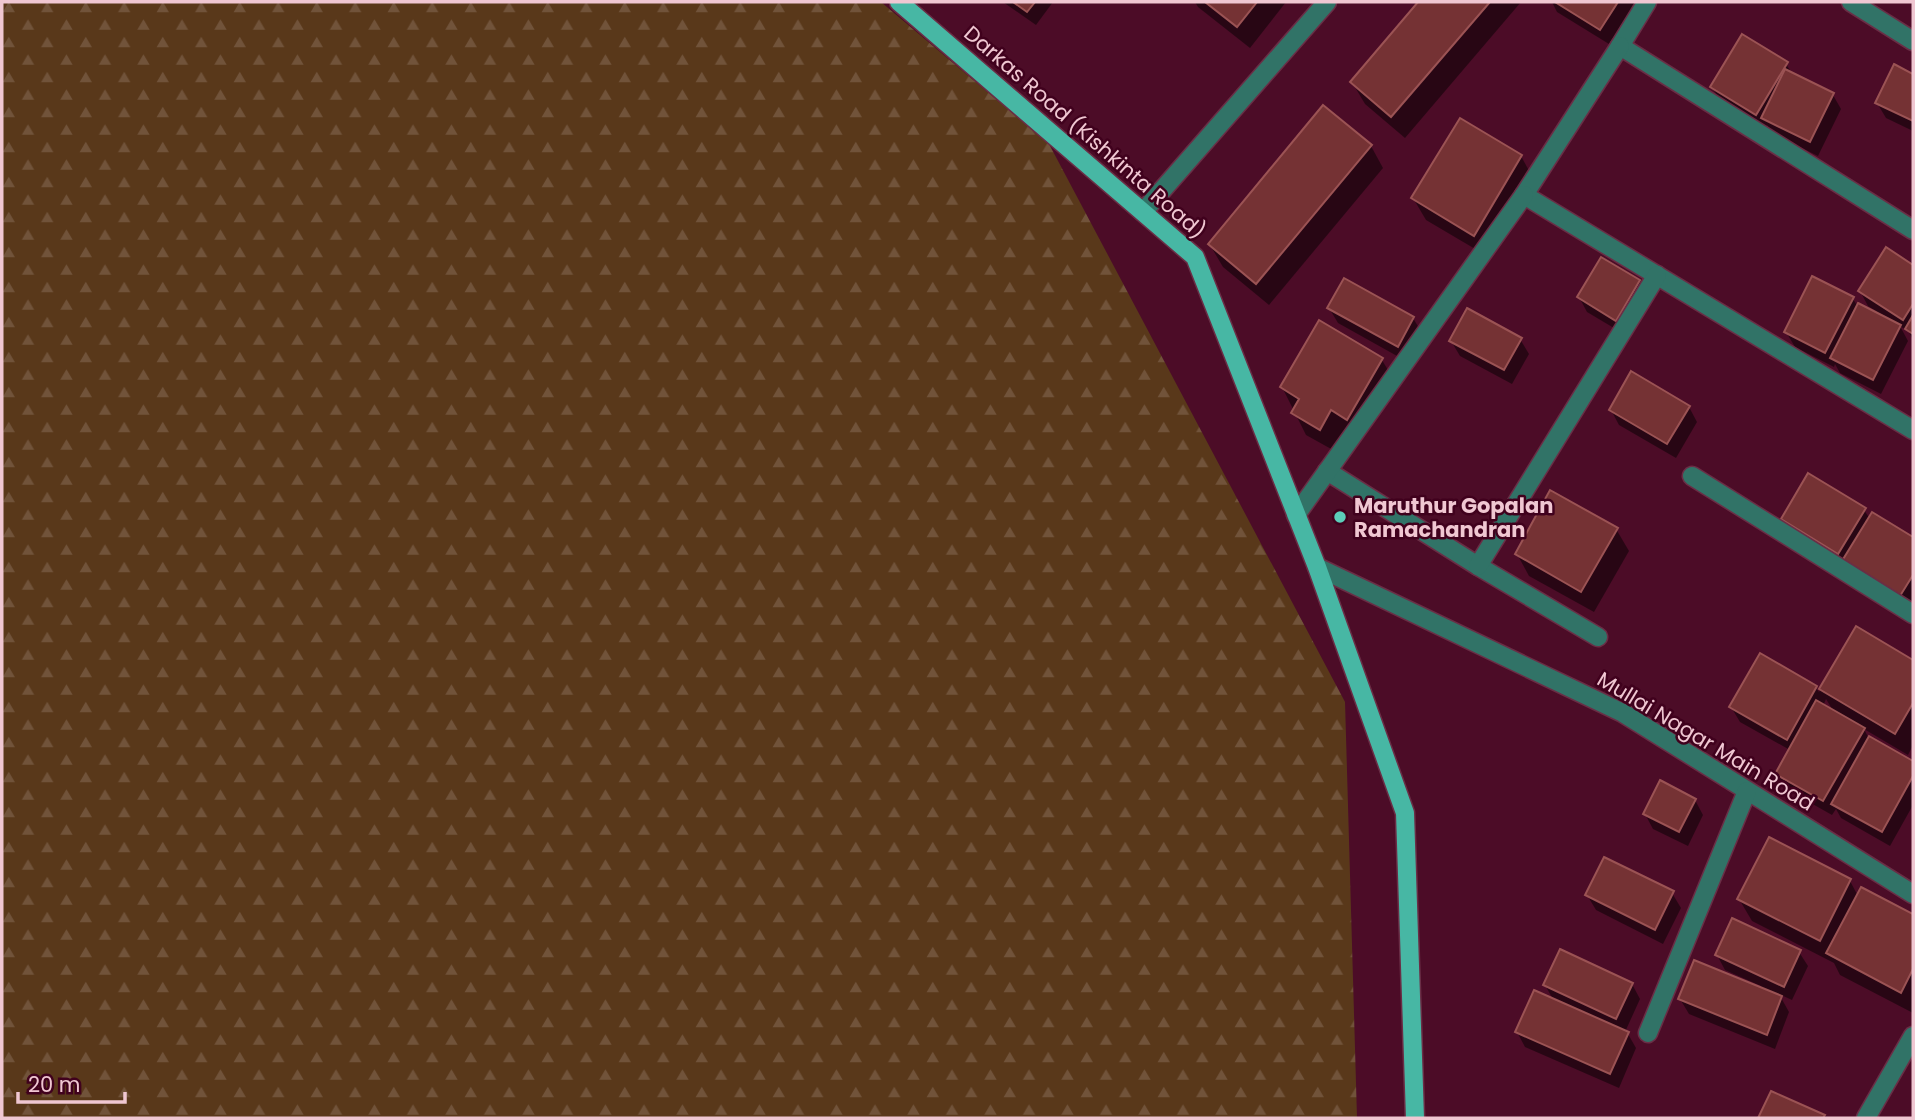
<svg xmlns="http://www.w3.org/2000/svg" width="1915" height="1120" viewBox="0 0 1915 1120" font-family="Poppins,sans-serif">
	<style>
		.forest { fill: url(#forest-firs) }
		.shadow { fill: #0007; fill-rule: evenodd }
		.building { fill: #753234; stroke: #9b5354; stroke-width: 2 }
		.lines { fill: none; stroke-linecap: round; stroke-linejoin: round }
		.minor-casing { stroke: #6a2e46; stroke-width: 21 }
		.major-casing { stroke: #6a2e46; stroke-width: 21 }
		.minor { stroke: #317367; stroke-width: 18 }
		.major { stroke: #47b7a4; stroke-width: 18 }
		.poi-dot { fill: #5cceba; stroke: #40011d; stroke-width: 2.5 }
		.labels { text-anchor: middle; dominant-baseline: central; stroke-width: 5; stroke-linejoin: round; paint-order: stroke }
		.street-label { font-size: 21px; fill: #f0c7d2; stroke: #40011d }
		.poi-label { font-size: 21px; font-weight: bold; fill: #f0c7d2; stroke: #40011d; text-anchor: start }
	</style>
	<defs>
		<pattern id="forest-firs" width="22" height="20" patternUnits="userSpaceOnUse" patternTransform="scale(1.75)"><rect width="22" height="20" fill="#59381a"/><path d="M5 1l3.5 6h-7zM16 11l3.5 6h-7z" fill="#71533a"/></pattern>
	</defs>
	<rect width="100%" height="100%" fill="#4c0c27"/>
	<!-- forest -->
	<path class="forest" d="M2,2H881L1049,144L1345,702L1357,1118H2Z"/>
	<!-- shadow -->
	<g class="shadow">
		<path d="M1003,2H1053L1036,25Z"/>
		<path d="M1195,2H1286L1250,48L1198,7Z"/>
		<path d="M1421,2H1521L1405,138L1365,104L1352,82Z"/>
		<path d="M1552,2H1636L1609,44L1557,12Z"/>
		<path d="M1786,64L1793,75L1833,95L1841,109L1818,156L1772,133L1767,125L1765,129L1720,101L1712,87Z"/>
		<path d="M1895,67L1913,76V131L1886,118L1877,103Z"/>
		<path d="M1371,146L1383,168L1269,305L1223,267L1210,245Z"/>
		<path d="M1521,156L1533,178L1487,256L1426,220L1413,198Z"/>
		<path d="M1887,250L1913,267V340L1909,332L1900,326L1908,341L1881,394L1840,373L1835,364L1834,367L1795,347L1786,332L1853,299L1858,307L1875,313L1876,311L1868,306L1860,291Z"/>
		<path d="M1639,281L1647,296L1624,334L1587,312L1579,297Z"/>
		<path d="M1329,308L1413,318L1422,333L1406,361L1338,323Z"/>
		<path d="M1520,339L1529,354L1512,384L1460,356L1451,341Z"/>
		<path d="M1382,360L1395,382L1360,440L1344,431L1333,450L1306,435L1282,387Z"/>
		<path d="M1689,407L1697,422L1676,458L1619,425L1611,410Z"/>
		<path d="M1864,510L1870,519L1873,514L1913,539V603L1909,610L1791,534L1783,519Z"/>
		<path d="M1616,529L1629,551L1594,612L1529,576L1517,554Z"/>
		<path d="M1857,628L1913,662V745L1908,755L1864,729L1869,739L1913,763V805L1890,846L1841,818L1836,809L1832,815L1786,789L1777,774L1790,750L1740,722L1731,707L1816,688L1819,692ZM1826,699L1834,712L1823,706Z"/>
		<path d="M1695,800L1703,815L1688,846L1653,829L1645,814Z"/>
		<path d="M1850,881L1858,896L1862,889L1913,916V1013L1840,975L1834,963L1752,921L1739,899Z"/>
		<path d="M1672,893L1681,908L1663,944L1596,910L1587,895Z"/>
		<path d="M1799,952L1808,966L1792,1000L1779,994L1789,1012L1775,1049L1689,1014L1680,999L1760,989L1761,986L1725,970L1717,955Z"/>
		<path d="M1632,984L1640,999L1625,1032L1628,1034L1636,1048L1619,1088L1525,1047L1517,1032L1554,1001L1545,985Z"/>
	</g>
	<!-- building -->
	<g class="building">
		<path d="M1013,2H1035L1027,12Z"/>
		<path d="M1205,2H1257L1237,27Z"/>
		<path d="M1418,2H1490L1391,117L1350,82Z"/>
		<path d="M1555,2H1618L1600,30Z"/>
		<path d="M1742,34L1788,62L1756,115L1710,87Z"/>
		<path d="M1894,64L1913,74V121L1875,103Z"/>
		<path d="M1785,69L1834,93L1810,142L1761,118Z"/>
		<path d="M1323,105L1372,145L1256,284L1208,244Z"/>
		<path d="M1460,118L1522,155L1474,236L1411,198Z"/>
		<path d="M1886,247L1913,265V304L1903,320L1858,291Z"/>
		<path d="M1601,257L1640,280L1616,321L1577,297Z"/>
		<path d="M1812,276L1854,297L1825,353L1784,332Z"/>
		<path d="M1344,278L1414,317L1398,347L1327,308Z"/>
		<path d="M1858,303L1901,325L1873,380L1830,358Z"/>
		<path d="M1467,308L1522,338L1504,370L1449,341Z"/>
		<path d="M1913,315V334L1905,329Z"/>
		<path d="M1319,320L1383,358L1347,420L1331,410L1320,430L1291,413L1299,399L1280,387Z"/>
		<path d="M1631,371L1690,406L1667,444L1609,410Z"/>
		<path d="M1808,473L1866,508L1838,554L1781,519Z"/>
		<path d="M1550,490L1618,528L1581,592L1515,554Z"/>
		<path d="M1872,512L1913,537V575L1900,596L1842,561Z"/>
		<path d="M1856,626L1913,660V703L1895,734L1819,689Z"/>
		<path d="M1760,653L1817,686L1787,740L1729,707Z"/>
		<path d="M1816,700L1865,728L1823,801L1775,774Z"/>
		<path d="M1869,736L1913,761V776L1882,832L1831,804Z"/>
		<path d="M1660,780L1696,799L1679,832L1643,814Z"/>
		<path d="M1769,837L1851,879L1820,941L1737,899Z"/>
		<path d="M1604,857L1674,891L1655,930L1585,895Z"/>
		<path d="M1861,887L1913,914V969L1901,993L1826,953Z"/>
		<path d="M1732,918L1801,950L1784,987L1715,955Z"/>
		<path d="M1560,949L1633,983L1616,1019L1543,985Z"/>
		<path d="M1694,960L1782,996L1767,1035L1678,999Z"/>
		<path d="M1534,990L1629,1032L1610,1074L1515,1032Z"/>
		<path d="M1771,1091L1825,1115L1823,1118H1758Z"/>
	</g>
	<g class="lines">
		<defs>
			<g id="minor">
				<path d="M1647,2L1620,46L1913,230"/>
				<path d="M1851,2L1913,41"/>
				<path d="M1620,46L1524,195L1913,430"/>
				<path d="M1143,212L1327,2"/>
				<path d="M1327,471L1478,566L1598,637"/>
				<path d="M1692,476L1913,614"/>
				<path d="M1296,515L1524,195"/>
				<path d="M1478,566L1657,275"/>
				<path d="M1317,567L1623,713L1913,894"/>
				<path d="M1648,1033L1747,791"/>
				<path d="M1866,1118L1913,1036"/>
			</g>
			<path id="major" d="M899,2L1195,257L1317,567L1405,813L1415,1118"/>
		</defs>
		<!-- minor casing -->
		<use href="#minor" class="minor-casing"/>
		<!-- major casing -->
		<use href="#major" class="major-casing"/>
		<!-- minor -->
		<use href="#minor" class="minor"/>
		<!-- major -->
		<use href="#major" class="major"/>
	</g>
	<!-- markers -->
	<circle class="poi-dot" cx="1340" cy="517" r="7"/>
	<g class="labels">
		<!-- street labels -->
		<g class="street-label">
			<text transform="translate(1085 132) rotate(41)">Darkas Road (Kishkinta Road)</text>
			<text transform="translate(1706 741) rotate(31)">Mullai Nagar Main Road</text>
		</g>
		<!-- poi labels -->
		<g class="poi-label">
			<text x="1354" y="505">Maruthur Gopalan<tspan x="1354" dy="24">Ramachandran</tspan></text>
		</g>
	</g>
	<!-- border -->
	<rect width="1915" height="1120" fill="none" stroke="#f0c7d2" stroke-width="7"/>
	<!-- scale -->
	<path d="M18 1092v10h107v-10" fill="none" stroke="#f0c7d2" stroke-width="3.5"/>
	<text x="28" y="1092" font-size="21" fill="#f0c7d2" stroke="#40011d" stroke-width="5" paint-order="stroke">20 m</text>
</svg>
